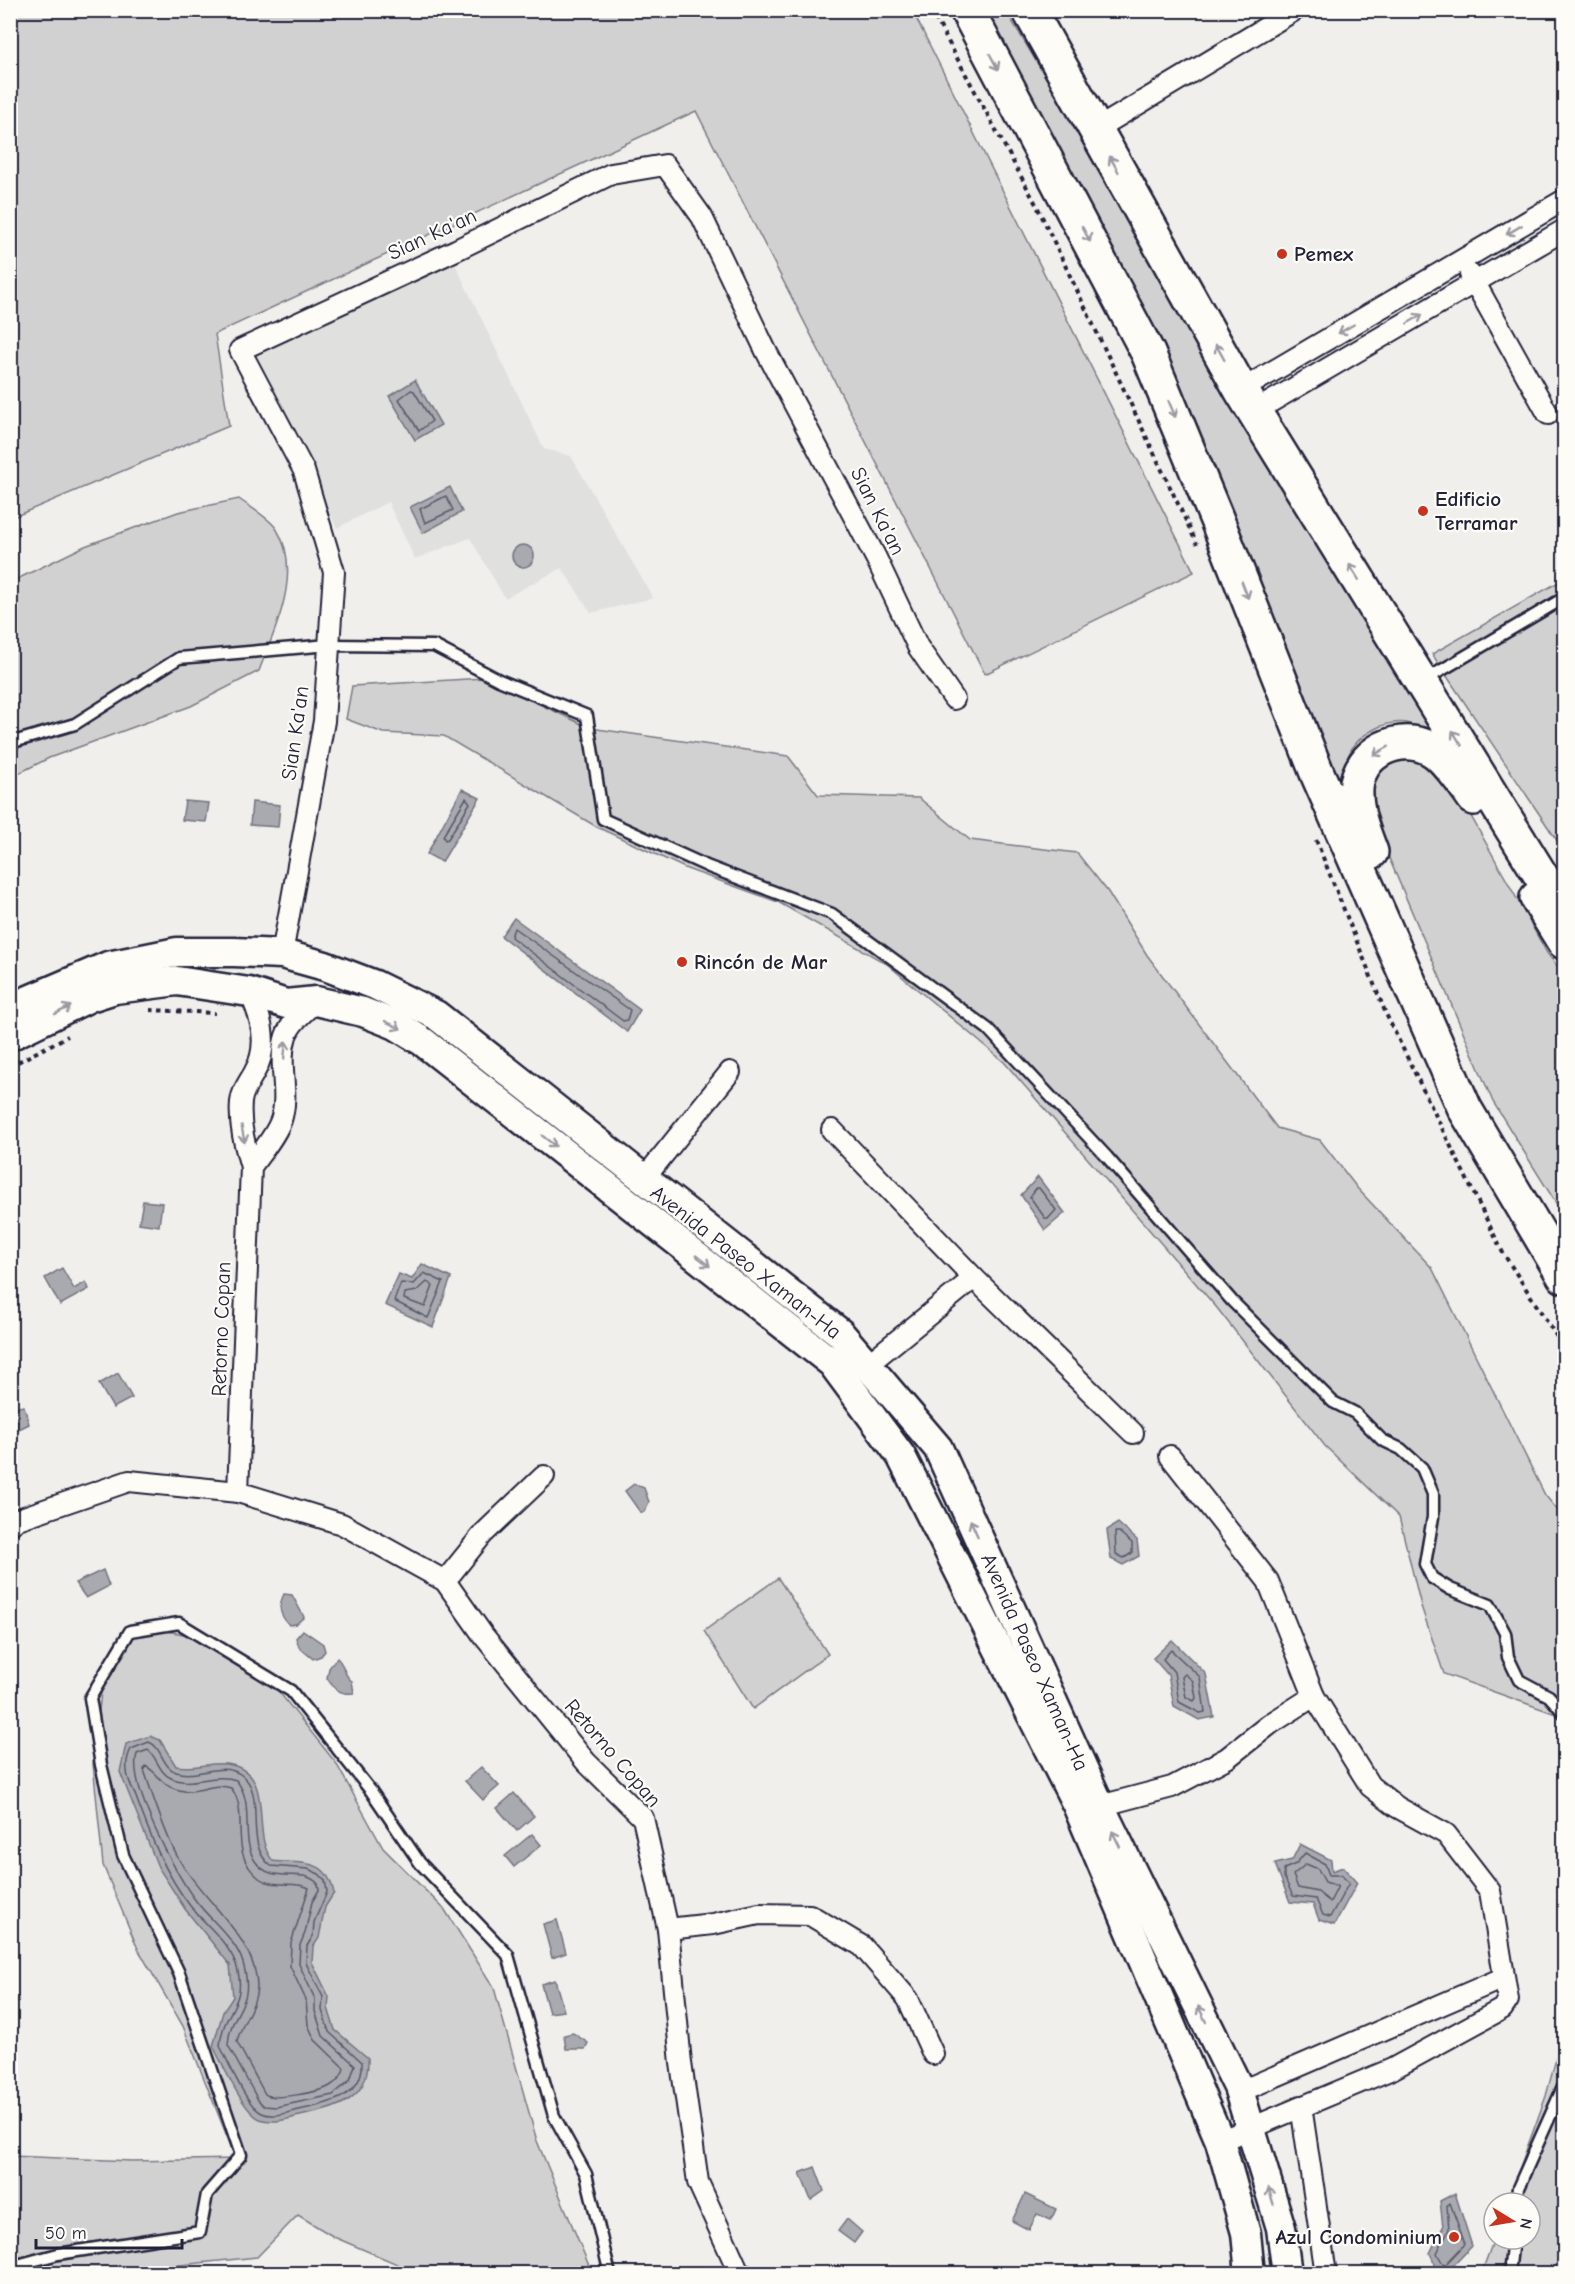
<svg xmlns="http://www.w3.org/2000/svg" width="1575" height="2284" viewBox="0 0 1575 2284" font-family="'Comic Neue',sans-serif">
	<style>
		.built { fill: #e0e0df }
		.green { fill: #d2d1d1; stroke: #7a7a86; stroke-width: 1.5 }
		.water { fill: #a9a9b0; stroke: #737381; stroke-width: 1.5 }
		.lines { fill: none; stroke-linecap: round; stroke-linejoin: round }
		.shore { stroke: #58586a; stroke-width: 1.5 }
		.service-casing { stroke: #22223b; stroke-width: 15 }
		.minor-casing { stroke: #22223b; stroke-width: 24 }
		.secondary-casing { stroke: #22223b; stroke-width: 33 }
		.trunk-casing { stroke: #22223b; stroke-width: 38 }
		.path { stroke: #22223b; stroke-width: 4; stroke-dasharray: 4.5 4.5; stroke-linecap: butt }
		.service { stroke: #fdfcf7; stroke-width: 10 }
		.minor { stroke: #fdfcf7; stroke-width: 20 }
		.secondary { stroke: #fdfcf7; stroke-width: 28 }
		.trunk { stroke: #fdfcf7; stroke-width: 33 }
		.oneway { stroke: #9a9aa2 }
		.poi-dot { fill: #c8321e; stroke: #fdfcf7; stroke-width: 2 }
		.labels { text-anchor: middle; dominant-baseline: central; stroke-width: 4.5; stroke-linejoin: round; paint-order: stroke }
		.street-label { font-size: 21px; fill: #22223b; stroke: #fdfcf7 }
		.poi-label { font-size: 21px; font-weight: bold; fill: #22223b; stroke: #fdfcf7; text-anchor: start }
	</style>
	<rect width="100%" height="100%" fill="#f0efec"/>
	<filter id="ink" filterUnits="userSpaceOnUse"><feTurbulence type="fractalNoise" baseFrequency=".0167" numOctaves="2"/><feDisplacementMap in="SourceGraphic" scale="12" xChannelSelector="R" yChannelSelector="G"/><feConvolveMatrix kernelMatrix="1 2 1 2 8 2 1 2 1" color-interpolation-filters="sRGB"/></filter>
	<g filter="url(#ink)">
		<!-- built -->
		<path class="built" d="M455,264L544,449L571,456L653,598L591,613L562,568L505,598L470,538L415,559L388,502L337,528L254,353Z"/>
		<!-- green -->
		<g class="green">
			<path d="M912,10L1194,572L985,674L696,111L215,334L229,426L11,518V11Z"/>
			<path d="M982,11H1006L1444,740C1434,735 1422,727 1410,724C1387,718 1357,734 1348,756C1343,769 1344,784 1345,798Z"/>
			<path d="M239,499C250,507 268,517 276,528C304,572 275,628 259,671L191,706L49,758L11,777V582L85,546L178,512Z"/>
			<path d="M1564,579V851L1432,654Z"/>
			<path d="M484,678L590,728L788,756L818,795L919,798L970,840L1077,853L1108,892L1147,955L1277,1128L1320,1140L1358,1189L1432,1268L1545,1495L1564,1518V1717L1444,1674L1421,1606L1399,1517L1325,1446L1217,1308L1004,1062L887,964L778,902L687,869L597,827L444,736L383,733L346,719L352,686Z"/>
			<path d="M1397,757L1426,760L1462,800L1547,953L1564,975V1216L1493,1102L1372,818C1371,787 1370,776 1397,757Z"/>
			<path d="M778,1578L828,1654L753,1709L704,1631Z"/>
			<path d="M143,1627L212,1639L271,1682L336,1763L383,1848L445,1910L494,1988L537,2141L592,2273H405L402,2266L334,2237L298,2215L257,2257L151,2268L130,2273L11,2274V2156L132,2161L236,2159L183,2026L138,1949L103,1865L93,1764L104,1666Z"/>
			<path d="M1564,2029V2273L1481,2274L1494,2239H1530V2203H1507L1546,2096Z"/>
		</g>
		<!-- water -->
		<g class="water">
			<path d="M415,380L441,425L415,440L389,396Z"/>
			<path d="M450,487L462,512L423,533L410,507Z"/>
			<circle cx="523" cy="556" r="11"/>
			<path d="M462,789L480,798L442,862L427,854Z"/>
			<path d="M185,801L209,803L206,822L182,820Z"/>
			<path d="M252,802L280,805L278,827L250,825Z"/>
			<path d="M514,918L640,1010L627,1032L501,936Z"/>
			<path d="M1038,1177L1065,1213L1045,1230L1021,1195Z"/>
			<path d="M143,1201L162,1203L159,1226L139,1223Z"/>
			<path d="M422,1264L451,1278L433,1327L385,1305L399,1274L412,1279Z"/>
			<path d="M62,1268L74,1289L86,1282L89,1289L60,1305L45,1278Z"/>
			<path d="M118,1373L132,1398L113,1408L99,1384Z"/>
			<path d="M24,1406L29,1424L11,1433V1408Z"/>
			<path d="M634,1484L644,1488L649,1502L644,1512H640L625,1491Z"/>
			<path d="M1118,1523L1137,1540L1139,1556L1123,1565L1111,1559L1107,1530Z"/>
			<path d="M103,1570L109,1586L86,1598L75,1583Z"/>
			<path d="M284,1594L292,1595L304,1617L296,1624L289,1625C279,1614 278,1607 284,1594Z"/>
			<path d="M303,1630L323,1644L325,1651L321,1656L313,1659L299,1647L296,1638Z"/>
			<path d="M1172,1640L1206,1674L1214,1717L1199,1720L1174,1706L1168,1675L1153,1658Z"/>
			<path d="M337,1658C345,1665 343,1675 352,1681L354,1693C340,1695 334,1689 327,1678L329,1668Z"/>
			<path d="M150,1736L160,1740L176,1766C195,1770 214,1760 232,1765C277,1777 249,1834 273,1861C303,1865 326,1856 334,1893L325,1907L319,1938L313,1947L312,1962L329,1997L328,2008L335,2030L368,2058C370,2101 334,2109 300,2116C287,2119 273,2124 260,2119C243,2112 222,2063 213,2046L223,2012L233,1997L230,1965L185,1909L158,1867L120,1772L126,1744Z"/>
			<path d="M481,1767L499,1786L483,1800L465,1781Z"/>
			<path d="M514,1793L534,1816L517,1831L497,1808Z"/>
			<path d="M532,1834L541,1845L514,1867L505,1856Z"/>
			<path d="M1300,1844L1331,1860L1332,1871L1343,1867L1357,1883L1334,1925L1319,1920L1313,1904L1290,1902L1275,1864L1292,1860Z"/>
			<path d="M557,1920L566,1953L552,1958L543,1924Z"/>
			<path d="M555,1980L564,2011L549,2013L541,1984Z"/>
			<path d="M573,2033L588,2043L585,2049H566L564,2035Z"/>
			<path d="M815,2167L824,2191L811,2200L800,2173Z"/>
			<path d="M1455,2193L1472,2246L1446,2273H1439L1430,2253L1443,2227L1440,2201Z"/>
			<path d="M1025,2194L1056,2209L1051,2220L1037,2214L1029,2230L1012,2221Z"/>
			<path d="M847,2219L862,2232L854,2243L838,2231Z"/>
		</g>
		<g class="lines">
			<!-- shore -->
			<g class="shore">
				<path d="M411,390L414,391L432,421L419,431L399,399Z"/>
				<path d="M446,496L453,510L425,523L420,509Z"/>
				<path d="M466,798L470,803L448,839L445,840L443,836Z"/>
				<path d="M514,928L630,1010L627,1020L623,1021L511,937Z"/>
				<path d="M1036,1188H1039L1056,1210L1048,1219L1045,1218L1030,1197Z"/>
				<path d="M424,1273L443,1282L428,1318L394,1301L401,1283L414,1284Z"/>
				<path d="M427,1282L433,1286L425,1307L404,1299L405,1293L417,1291Z"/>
				<path d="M1115,1532H1119L1132,1543V1553L1124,1558L1116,1554Z"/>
				<path d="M1171,1650L1200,1677L1205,1712L1200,1713L1179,1702L1174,1672L1163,1659Z"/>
				<path d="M1185,1674L1193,1681L1196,1698L1194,1701L1186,1697L1182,1677Z"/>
				<path d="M149,1742C162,1747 162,1767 176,1772C196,1779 221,1761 240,1774C269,1793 241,1842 271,1866L308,1869L319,1874L325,1880L327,1892L314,1922L313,1936L307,1946L306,1963L323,1997L322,2010L329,2032L362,2062C364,2098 325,2104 299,2110C287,2113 273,2118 262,2113C247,2107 228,2061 220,2046C222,2010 249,2005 236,1964C228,1942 205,1924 191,1907C165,1874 150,1835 136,1797C133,1789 127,1779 127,1771C126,1764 128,1755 131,1749Z"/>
				<path d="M148,1750C157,1757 159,1773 171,1778C192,1788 214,1772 236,1780C256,1804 239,1836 255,1861C273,1887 302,1865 318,1884L319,1890L312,1902L305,1933L300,1945L299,1964L315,1999V2011L323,2036L355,2065L350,2080L333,2095L276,2107L264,2106L258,2100L228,2045C230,2008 256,2009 243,1963C236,1939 210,1920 196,1901C176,1875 127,1784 137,1754Z"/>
				<path d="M145,1766C161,1773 158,1787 184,1791C199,1793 215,1782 231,1788C251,1812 226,1852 259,1878C274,1889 295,1880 309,1888L291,1943L290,1966L306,2000L308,2025L315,2040L344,2068C343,2075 337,2082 330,2086C320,2092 273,2101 265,2094L237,2042C241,2022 256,2008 257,1987C257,1937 199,1898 177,1856C163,1829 154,1799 144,1770Z"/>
				<path d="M1305,1853L1325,1864L1329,1875H1341L1349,1883L1330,1917L1323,1915L1316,1899L1293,1896L1284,1877V1869L1296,1864Z"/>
				<path d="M1306,1864L1318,1869L1325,1882L1338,1886L1330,1902L1318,1892L1298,1888L1293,1875Z"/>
				<path d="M1450,2203L1465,2244L1444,2266L1437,2253L1449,2229L1447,2206Z"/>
			</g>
			<defs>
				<g id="service">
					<path d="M1425,680L1564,598"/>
					<path d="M10,743L75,724L179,658L329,645L434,646L499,680L587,716L603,819L709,867L832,914L988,1029L1107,1157L1232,1301L1333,1402L1355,1413L1382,1440L1401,1449L1422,1468L1433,1494V1517L1425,1564L1432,1578L1450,1589L1490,1605L1505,1633L1508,1657L1519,1680L1549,1696L1564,1713"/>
					<path d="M1516,2203L1518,2188L1564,2085"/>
					<path d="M10,2267L58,2254L200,2232L207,2194L241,2155L179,1973L123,1855L101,1765L90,1698L130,1631L179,1623L291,1691L371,1791L420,1863L508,1955L554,2116L586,2174L610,2274"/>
					<path d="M1509,2274L1513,2239"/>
				</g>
				<g id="minor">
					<path d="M1095,130L1295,10"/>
					<path d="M1470,274L1548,414"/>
					<path d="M1241,390L1564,200"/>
					<path d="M1255,411L1564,230"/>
					<path d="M282,954L324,721L334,572L304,471L240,350L456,250L611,174L665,165L702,217L766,351L876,558L918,647L954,699"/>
					<path d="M832,1130L974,1278L1133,1433"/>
					<path d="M251,1167C261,1152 275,1137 281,1120C290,1093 277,1063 286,1036C291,1022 305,1011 316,1001"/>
					<path d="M643,1180L730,1072"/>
					<path d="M867,1365L974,1278"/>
					<path d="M1170,1456L1268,1581L1314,1696L1370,1786L1397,1807L1446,1834L1490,1891L1508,2000L1502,2009L1392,2069L1220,2141"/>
					<path d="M238,1492L251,1167C245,1146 239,1125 241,1102C242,1091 249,1082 254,1073C270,1046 262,1017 249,992"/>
					<path d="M10,1525L18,1519L129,1481L238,1492L342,1524L445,1581L483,1635L586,1762L643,1818L668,1929L681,2063L698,2182L738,2270L743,2274"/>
					<path d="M445,1581L483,1534L544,1476"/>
					<path d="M1100,1806L1172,1787L1227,1758L1270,1724L1314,1696"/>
					<path d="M668,1929L713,1924L759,1914L810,1915L862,1946L908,1999L933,2054"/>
					<path d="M1238,2087L1253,2086L1503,1978"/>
					<path d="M1301,2106L1326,2274"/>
				</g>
				<g id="secondary">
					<path d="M10,1008L108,966L177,952H234L282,954L325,966L375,985L436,1015L840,1333L938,1448L1100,1806L1238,2087L1281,2228L1287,2274"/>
					<path d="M10,1036L90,997L115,989L177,981L249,992L286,1004L316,1001L363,1012L396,1025L422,1041L832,1363L901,1456L1077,1805L1220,2141L1246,2233L1250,2274"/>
				</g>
				<g id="trunk">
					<path d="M967,10L1148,353L1217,520L1317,773L1465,1109L1564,1276"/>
					<path d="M1029,10L1241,390L1564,913"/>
					<path d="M1371,852C1363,831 1355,811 1356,789C1359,751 1400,732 1431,749C1444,756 1465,785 1474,798"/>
					<path d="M1537,898L1564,942"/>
				</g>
			</defs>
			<!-- service casing -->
			<use href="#service" class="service-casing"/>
			<!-- minor casing -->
			<use href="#minor" class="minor-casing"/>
			<!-- secondary casing -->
			<use href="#secondary" class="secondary-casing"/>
			<!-- trunk casing -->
			<use href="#trunk" class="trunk-casing"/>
			<!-- path -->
			<g class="path">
				<path d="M931,10L1037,206L1197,544"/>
				<path d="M1316,840L1386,1014L1503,1253L1564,1348"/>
				<path d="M150,1010L215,1013"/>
				<path d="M10,1066L68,1036"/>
			</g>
			<!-- service -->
			<use href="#service" class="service"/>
			<!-- minor -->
			<use href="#minor" class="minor"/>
			<!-- secondary -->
			<use href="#secondary" class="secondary"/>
			<!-- trunk -->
			<use href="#trunk" class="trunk"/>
		</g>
		<!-- one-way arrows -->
		<defs><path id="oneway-shaft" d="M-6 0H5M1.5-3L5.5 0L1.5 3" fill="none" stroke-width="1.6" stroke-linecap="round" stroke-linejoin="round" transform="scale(1.5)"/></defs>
		<g class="oneway">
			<use href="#oneway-shaft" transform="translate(994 62) rotate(62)"/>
			<use href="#oneway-shaft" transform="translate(1114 164) rotate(-119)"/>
			<use href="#oneway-shaft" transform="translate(1514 230) rotate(149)"/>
			<use href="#oneway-shaft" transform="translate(1086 234) rotate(62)"/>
			<use href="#oneway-shaft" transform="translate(1415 319) rotate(-30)"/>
			<use href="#oneway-shaft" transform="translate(1346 329) rotate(150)"/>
			<use href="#oneway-shaft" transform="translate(1220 352) rotate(-119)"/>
			<use href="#oneway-shaft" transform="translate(1172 409) rotate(67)"/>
			<use href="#oneway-shaft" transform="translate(1354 572) rotate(-122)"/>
			<use href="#oneway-shaft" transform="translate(1245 590) rotate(69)"/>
			<use href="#oneway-shaft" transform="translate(1457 738) rotate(-122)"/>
			<use href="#oneway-shaft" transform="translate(1381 751) rotate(151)"/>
			<use href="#oneway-shaft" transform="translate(63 1010) rotate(-27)"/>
			<use href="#oneway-shaft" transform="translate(393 1025) rotate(26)"/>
			<use href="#oneway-shaft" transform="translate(285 1050) rotate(-84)"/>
			<use href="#oneway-shaft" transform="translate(243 1134) rotate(80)"/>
			<use href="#oneway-shaft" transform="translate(549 1141) rotate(38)"/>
			<use href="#oneway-shaft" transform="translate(703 1261) rotate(38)"/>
			<use href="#oneway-shaft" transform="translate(974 1528) rotate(-114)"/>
			<use href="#oneway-shaft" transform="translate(1116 1839) rotate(-116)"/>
			<use href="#oneway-shaft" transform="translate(1202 2014) rotate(-116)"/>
			<use href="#oneway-shaft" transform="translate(1271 2196) rotate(-107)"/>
		</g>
	</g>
	<!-- markers -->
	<g class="poi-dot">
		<circle cx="1282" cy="254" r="6"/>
		<circle cx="1423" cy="511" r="6"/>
		<circle cx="682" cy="962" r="6"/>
		<circle cx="1454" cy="2237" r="6"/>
	</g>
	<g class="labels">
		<!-- street labels -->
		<g class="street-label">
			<text transform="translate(432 234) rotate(-25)">Sian Ka'an</text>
			<text transform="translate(878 511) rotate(63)">Sian Ka'an</text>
			<text transform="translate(295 733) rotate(-82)">Sian Ka'an</text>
			<text transform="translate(746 1262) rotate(38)">Avenida Paseo Xaman-Ha</text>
			<text transform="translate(221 1329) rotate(-88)">Retorno Copan</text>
			<text transform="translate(1035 1662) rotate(66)">Avenida Paseo Xaman-Ha</text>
			<text transform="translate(613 1753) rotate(49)">Retorno Copan</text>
		</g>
		<!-- poi labels -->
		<g class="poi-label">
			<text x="1294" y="254">Pemex</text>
			<text x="1435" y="499">Edificio<tspan x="1435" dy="24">Terramar</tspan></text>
			<text x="694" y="962">Rincón de Mar</text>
			<text x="1442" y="2237" text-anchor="end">Azul Condominium</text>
		</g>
	</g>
	<!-- margin -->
	<rect width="1575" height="2284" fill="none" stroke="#fdfcf7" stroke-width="36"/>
	<rect x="18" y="18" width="1539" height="2248" fill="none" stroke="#22223b" stroke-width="2" filter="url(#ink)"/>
	<!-- north arrow -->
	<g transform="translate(1512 2221) rotate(101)"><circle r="28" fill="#fdfcf7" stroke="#a5a5ac" stroke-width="1.5"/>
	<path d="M0-4.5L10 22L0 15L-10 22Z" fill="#c8321e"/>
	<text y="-9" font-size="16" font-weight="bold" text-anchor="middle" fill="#22223b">N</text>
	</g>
	<!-- scale -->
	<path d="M36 2239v9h146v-9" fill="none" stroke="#22223b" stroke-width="3"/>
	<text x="45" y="2239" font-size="18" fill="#22223b" stroke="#fdfcf7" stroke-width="4.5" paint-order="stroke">50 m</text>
</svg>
